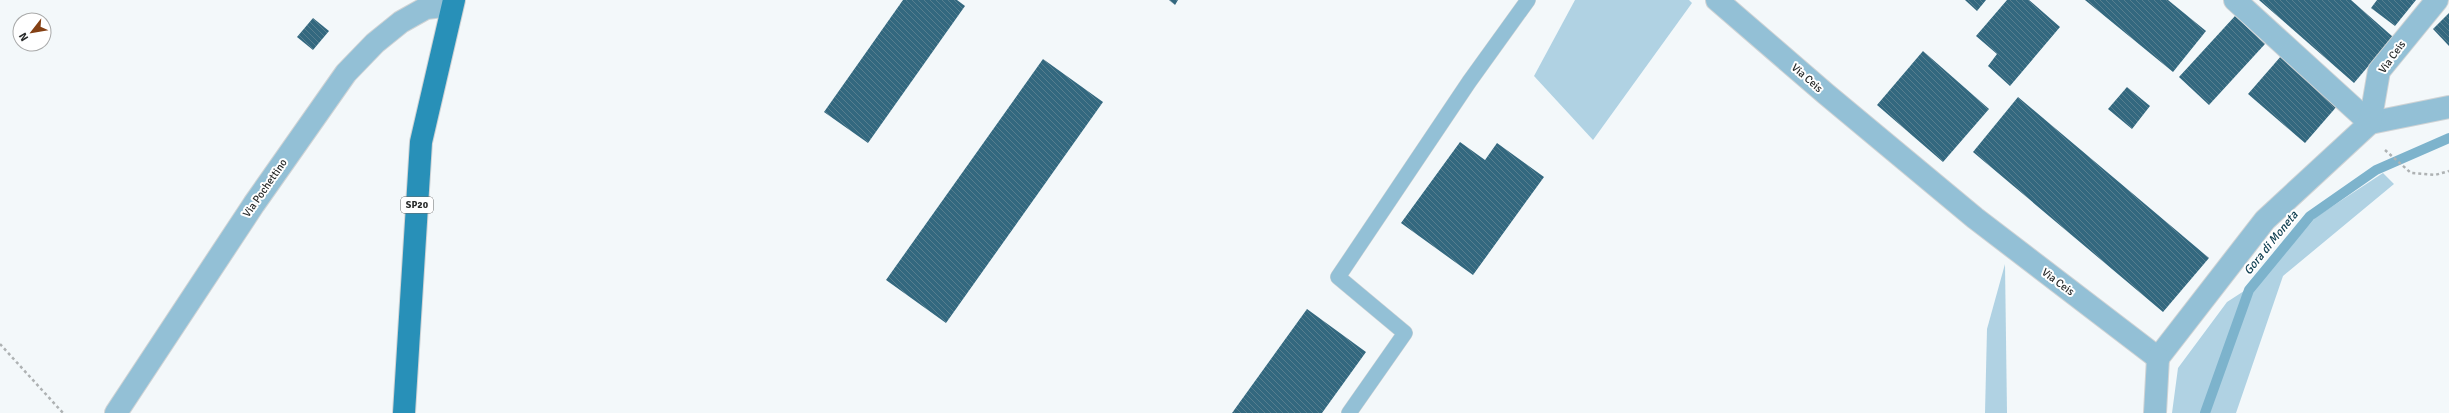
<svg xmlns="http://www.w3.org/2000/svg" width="2449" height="413" viewBox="0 0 2449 413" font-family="Signika,sans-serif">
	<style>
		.green { fill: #b0d2e3 }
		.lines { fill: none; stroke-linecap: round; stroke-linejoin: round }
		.stream { stroke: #7db3cc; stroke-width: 10 }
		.building { fill: url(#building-back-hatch) }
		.service-casing { stroke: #cfd3d5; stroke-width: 16 }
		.minor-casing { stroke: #cfd3d5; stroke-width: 24 }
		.primary-casing { stroke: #cfd3d5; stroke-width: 24 }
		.path { stroke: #aeb2b3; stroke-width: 2.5; stroke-dasharray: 3 3; stroke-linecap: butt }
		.service { stroke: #93c0d6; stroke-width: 15 }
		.minor { stroke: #93c0d6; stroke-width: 22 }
		.primary { stroke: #2890b8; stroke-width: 22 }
		.labels { text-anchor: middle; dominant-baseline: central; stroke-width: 4; stroke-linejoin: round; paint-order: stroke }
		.shield { fill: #fff; stroke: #696b6b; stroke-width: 1 }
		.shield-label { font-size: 10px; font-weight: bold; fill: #292b2b }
		.street-label { font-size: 11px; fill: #292b2b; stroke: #fff }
		.water-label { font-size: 12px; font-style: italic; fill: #114052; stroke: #fff }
	</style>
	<defs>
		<pattern id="building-back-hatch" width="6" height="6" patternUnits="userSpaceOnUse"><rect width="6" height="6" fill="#33687f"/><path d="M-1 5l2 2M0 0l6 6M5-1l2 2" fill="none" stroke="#567e8f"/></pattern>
	</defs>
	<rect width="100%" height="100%" fill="#f3f8fa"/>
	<!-- green -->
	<g class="green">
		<path d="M1575,0H1689L1692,3L1593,140L1534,76Z"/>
		<path d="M2383,173L2394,184L2283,276L2236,413H2172L2178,368L2227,302L2261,280L2316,217Z"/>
		<path d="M2005,264L2007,413H1985L1987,329Z"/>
	</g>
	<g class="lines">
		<!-- stream -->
		<path class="stream" d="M2205,413L2249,290L2310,216L2376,170L2449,138"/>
	</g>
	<!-- building -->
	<g class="building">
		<path d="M903,0H957L965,6L868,143L824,112Z"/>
		<path d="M1169,0H1178L1175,5Z"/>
		<path d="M1965,0H1986L1977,11Z"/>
		<path d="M2007,0H2029L2060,27L2010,86L1988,66L1997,54L1976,36Z"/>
		<path d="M2085,0H2168L2206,31L2173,72Z"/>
		<path d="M2259,0H2351L2393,37L2354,83Z"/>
		<path d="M2377,0H2416L2395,26L2371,8Z"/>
		<path d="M2449,13V46L2433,29Z"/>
		<path d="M2235,16L2265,44L2209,105L2179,77Z"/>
		<path d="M313,18L329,31L313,50L297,37Z"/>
		<path d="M1923,51L1989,109L1943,162L1877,105Z"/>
		<path d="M2282,55L2338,105L2305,143L2248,94Z"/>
		<path d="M1043,59L1103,102L946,323L886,280Z"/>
		<path d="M2127,87L2150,106L2132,129L2108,109Z"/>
		<path d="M2018,97L2209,258L2163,312L1973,152Z"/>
		<path d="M1460,142L1485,160L1497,143L1544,177L1473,275L1401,223Z"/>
		<path d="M1307,309L1366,352L1322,413H1232Z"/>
	</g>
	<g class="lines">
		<defs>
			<path id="service" d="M1349,413L1405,333L1338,277L1469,82L1528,0"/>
			<g id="minor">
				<path d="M1717,0L1826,94L1975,218L2158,358"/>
				<path d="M2235,0L2370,123L2449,107"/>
				<path d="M2158,358L2265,220L2370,123L2379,71L2437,0"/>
				<path d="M116,413L254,204L346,73L375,43L401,22L426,8L451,5"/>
				<path d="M2155,413L2158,358"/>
			</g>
			<path id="primary" d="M404,413L421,142L454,0"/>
		</defs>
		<!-- service casing -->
		<use href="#service" class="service-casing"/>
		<!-- minor casing -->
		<use href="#minor" class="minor-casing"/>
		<!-- primary casing -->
		<use href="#primary" class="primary-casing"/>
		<!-- path -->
		<g class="path">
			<path d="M2385,150L2411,173L2435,175L2449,171"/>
			<path d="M0,344L63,413"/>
		</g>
		<!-- service -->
		<use href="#service" class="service"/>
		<!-- minor -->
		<use href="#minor" class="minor"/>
		<!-- primary -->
		<use href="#primary" class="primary"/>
	</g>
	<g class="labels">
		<!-- shield labels -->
		<rect class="shield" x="401" y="197" width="32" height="16" rx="3"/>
		<g class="shield-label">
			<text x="417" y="205">SP20</text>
		</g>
		<!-- street labels -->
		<g class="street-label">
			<text transform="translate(2392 57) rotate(-54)">Via Ceis</text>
			<text transform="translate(1807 78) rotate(41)">Via Ceis</text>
			<text transform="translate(265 188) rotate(-55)">Via Pochettino</text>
			<text transform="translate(2058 282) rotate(37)">Via Ceis</text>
		</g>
		<!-- water labels -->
		<g class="water-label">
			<text transform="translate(2271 243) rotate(-51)">Gora di Moneta</text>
		</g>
	</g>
	<!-- north arrow -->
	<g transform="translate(32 32) rotate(239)"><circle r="19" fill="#ffffff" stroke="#a9aaaa"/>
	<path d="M0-3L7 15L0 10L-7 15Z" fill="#844014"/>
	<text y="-6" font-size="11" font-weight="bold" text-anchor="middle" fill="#292b2b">N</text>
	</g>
</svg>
